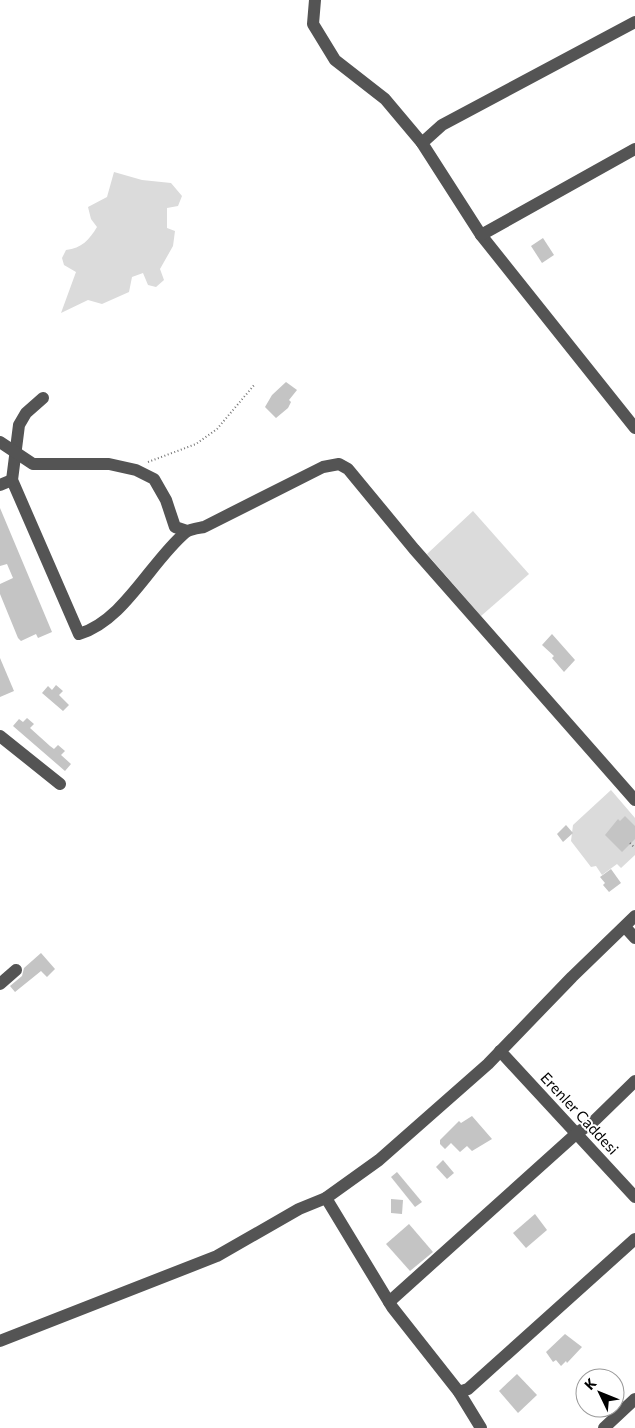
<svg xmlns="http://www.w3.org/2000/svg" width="635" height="1428" viewBox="0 0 635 1428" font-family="Commissioner,sans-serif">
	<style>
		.green { fill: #dbdbdb }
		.building { fill: #c4c4c4 }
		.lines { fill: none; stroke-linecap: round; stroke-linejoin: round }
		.path { stroke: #767676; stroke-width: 2; stroke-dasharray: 1 2.5; stroke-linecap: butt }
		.minor { stroke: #545454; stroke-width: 12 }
		.labels { text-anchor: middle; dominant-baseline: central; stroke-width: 4; stroke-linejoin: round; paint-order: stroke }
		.street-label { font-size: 15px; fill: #000; stroke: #fff }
	</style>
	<rect width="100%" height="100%" fill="#fff"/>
	<!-- green -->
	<g class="green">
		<path d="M114,172L142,180L171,183L182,196L178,206L167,208V228L175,231L173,246L160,269L164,280L156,287L148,285L143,273L132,277L129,292L102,304L88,300L61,313L76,272L64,265L62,258L66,250C82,248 89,240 97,227L91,219L88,207L107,197Z"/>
		<path d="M473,511L529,574L481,616L427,554Z"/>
		<path d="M611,790L635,818V855L621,868L617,864L602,875L596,866L591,867L571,841L573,825Z"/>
	</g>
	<!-- building -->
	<g class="building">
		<path d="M543,238L554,255L542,263L531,246Z"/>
		<path d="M286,382L297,390L289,400L291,402L288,408L276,418L265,407L272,395Z"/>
		<path d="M0,508L52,632L38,638L36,634L21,641L18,638L0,594V584L13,578L7,564L0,566Z"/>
		<path d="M552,634L575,660L564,672L552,658L554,656L542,645Z"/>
		<path d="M0,658L14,691L0,697Z"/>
		<path d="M56,685L63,691L59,695L69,705L63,711L42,693L48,686L52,690Z"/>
		<path d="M27,718L34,724L30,728L50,746L54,749L58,745L65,751L61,755L71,764L65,771L13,726L19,719L23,722Z"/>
		<path d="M625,816L635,826V839L622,852L605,835L618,819L620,821Z"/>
		<path d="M566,825L573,833L563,842L557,834Z"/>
		<path d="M611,869L621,883L609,892L603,885L605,883L600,877Z"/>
		<path d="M41,953L55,969L47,977L41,971L15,992L10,986L22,976L24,968Z"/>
		<path d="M472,1116L492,1139L472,1151L467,1146L460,1152L451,1143L445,1149L440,1144V1140L459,1121L461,1123Z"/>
		<path d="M443,1160L454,1173L447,1179L436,1167Z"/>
		<path d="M397,1172L422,1202L415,1207L391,1177Z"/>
		<path d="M391,1199L403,1200L402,1214L391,1213Z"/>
		<path d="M535,1214L547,1230L526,1248L513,1233Z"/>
		<path d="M409,1224L433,1252L410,1271L386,1244Z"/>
		<path d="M565,1334L582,1347L567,1363L566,1361L561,1366L556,1360L553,1362L546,1352Z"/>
		<path d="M517,1374L537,1395L518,1413L499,1391Z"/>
	</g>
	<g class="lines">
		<!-- path -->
		<g class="path">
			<path d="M148,462L196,444L217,429L255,384"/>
			<path d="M630,843L635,848"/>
		</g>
		<!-- minor -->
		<g class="minor">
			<path d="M315,0L313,24L335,60L385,99L422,143"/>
			<path d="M635,22L442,125L422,143L481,235L635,428"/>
			<path d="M481,235L635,149"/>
			<path d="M43,398L26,413L19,425L12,480L79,634C124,621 151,561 186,532C190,529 199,528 204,527L323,467L339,464L348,469L414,549L635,800"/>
			<path d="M0,442L33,464H109L136,470L154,479L166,500L175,527L187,531"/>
			<path d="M0,485L12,480"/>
			<path d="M0,736L60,784"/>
			<path d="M625,927L635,938"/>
			<path d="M0,984L16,970"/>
			<path d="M500,1051L635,1197"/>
			<path d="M326,1198L392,1307L459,1392L481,1428"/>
			<path d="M389,1302L577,1133L593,1122L635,1081"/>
			<path d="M0,1341L217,1256L299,1209L326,1198L379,1160L488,1064L572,977L635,916"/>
			<path d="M459,1392L468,1389L635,1239"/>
			<path d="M604,1428L635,1399"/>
		</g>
	</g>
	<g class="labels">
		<!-- street labels -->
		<g class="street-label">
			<text transform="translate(580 1113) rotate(47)">Erenler Caddesi</text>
		</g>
	</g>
	<!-- north arrow -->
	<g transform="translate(600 1393) rotate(313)"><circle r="24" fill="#ffffff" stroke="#999999"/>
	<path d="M0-4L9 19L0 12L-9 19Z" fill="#000000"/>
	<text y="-8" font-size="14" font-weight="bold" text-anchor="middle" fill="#000000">K</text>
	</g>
</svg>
